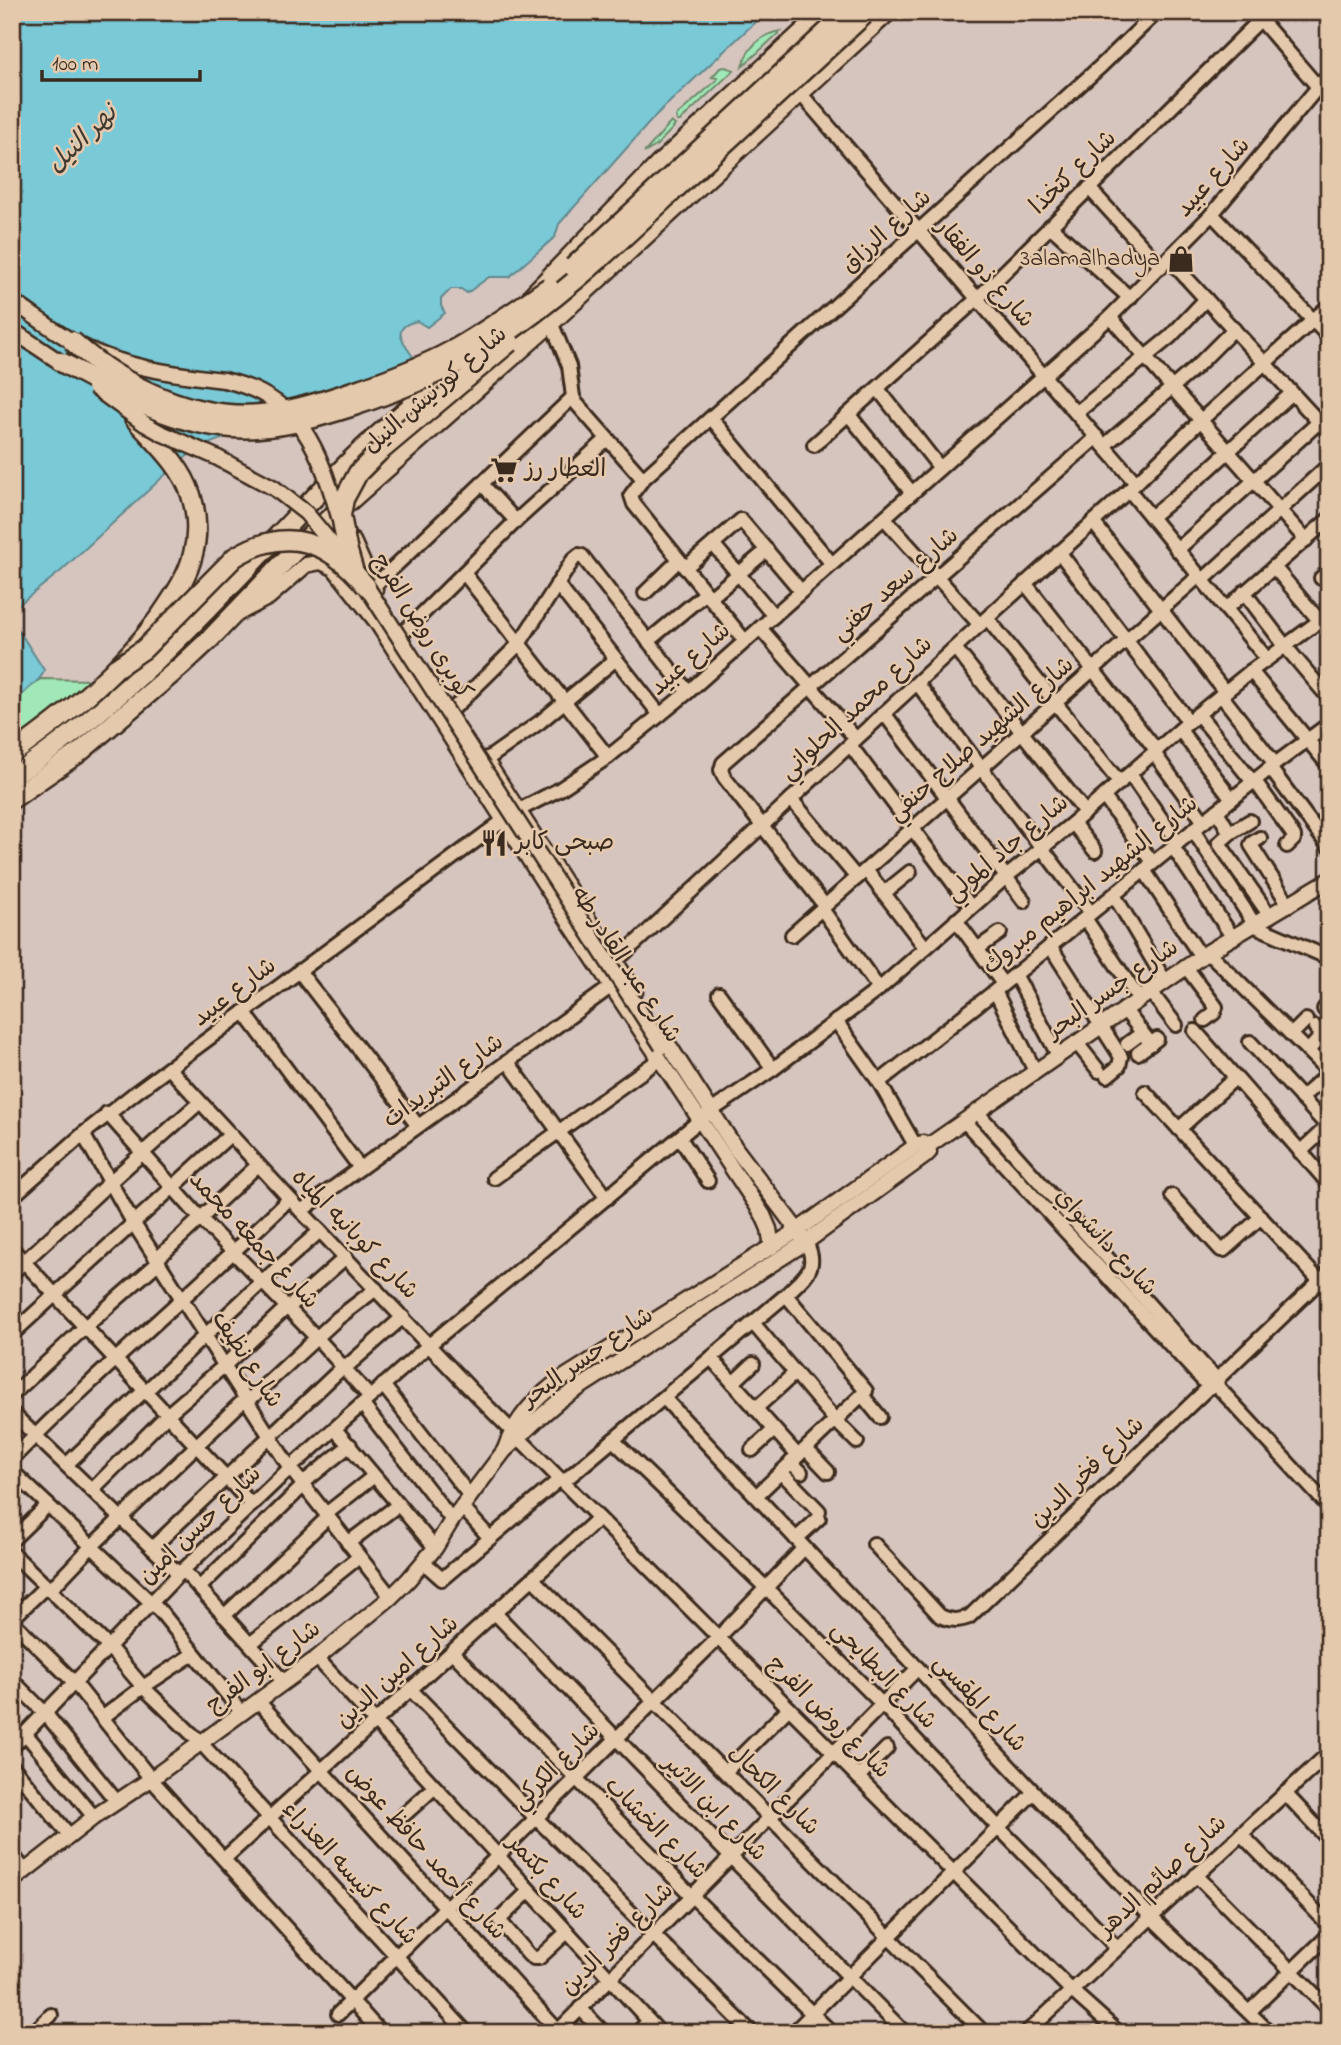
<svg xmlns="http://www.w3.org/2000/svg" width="1341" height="2045" viewBox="0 0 1341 2045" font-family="'Indie Flower','Playpen Sans Arabic',sans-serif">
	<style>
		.green { fill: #a0e8b7; stroke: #6e896a; stroke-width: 2 }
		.water { fill: #7ac9d7; stroke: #61898d; stroke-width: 2 }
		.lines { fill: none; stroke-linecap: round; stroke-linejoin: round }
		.minor-casing { stroke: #3b2a1e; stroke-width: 18 }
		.major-casing { stroke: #3b2a1e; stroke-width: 19 }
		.highway-casing { stroke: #3b2a1e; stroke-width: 23 }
		.minor { stroke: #e5c9ac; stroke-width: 12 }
		.major { stroke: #e5c9ac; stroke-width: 14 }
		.highway { stroke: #e5c9ac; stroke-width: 18 }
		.major-bridge-casing { stroke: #3b2a1e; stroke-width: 19; stroke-linecap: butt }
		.highway-bridge-casing { stroke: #3b2a1e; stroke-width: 23; stroke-linecap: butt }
		.major-bridge { stroke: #e5c9ac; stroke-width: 14 }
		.highway-bridge { stroke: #e5c9ac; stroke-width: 18 }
		.labels { text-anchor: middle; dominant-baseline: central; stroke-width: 5; stroke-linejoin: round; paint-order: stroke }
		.street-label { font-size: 24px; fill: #3b2a1e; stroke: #e5c9ac }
		.poi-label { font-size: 24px; fill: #3b2a1e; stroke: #e5c9ac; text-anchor: start }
		.water-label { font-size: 26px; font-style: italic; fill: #413a30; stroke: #e5c9ac }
	</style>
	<rect width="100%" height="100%" fill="#d6c4bf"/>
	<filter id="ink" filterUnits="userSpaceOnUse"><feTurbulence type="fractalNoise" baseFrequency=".0143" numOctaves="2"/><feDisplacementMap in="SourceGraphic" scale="14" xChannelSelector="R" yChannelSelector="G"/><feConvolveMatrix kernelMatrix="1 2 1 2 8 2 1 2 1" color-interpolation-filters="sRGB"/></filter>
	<g filter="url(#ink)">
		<!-- green -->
		<g class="green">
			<path d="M781,31L742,67C747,48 761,34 781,31Z"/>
			<path d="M725,67L734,70L680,121H677L676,116L717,80V78L712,77L720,68Z"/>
			<path d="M671,122L675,125L673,128L656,146L644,153Z"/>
			<path d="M41,679L90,680L39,724L12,742V701L18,700L27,688Z"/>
		</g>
		<!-- water -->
		<g class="water">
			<path d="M12,12H766L657,114L559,224L555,237L509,277H489L467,293L461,289H451L441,299V306L445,313L427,327L417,321C389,327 403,343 414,358L340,419C308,437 267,428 233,436C213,440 195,450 179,462L61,571L12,610Z"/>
			<path d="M12,620L44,670C42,681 26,688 18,700L12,701Z"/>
		</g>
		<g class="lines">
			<defs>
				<g id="minor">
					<path d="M1254,12L1318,87"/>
					<path d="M800,93L1136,483"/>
					<path d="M1089,188L1161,267"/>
					<path d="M1212,214L1329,337"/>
					<path d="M1050,226L1130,298"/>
					<path d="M1169,259L1329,433"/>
					<path d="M1110,317L1306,540"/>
					<path d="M551,322L569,366L573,397L576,403L643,479"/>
					<path d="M878,389L940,468"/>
					<path d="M1076,413L1170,337L1206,299"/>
					<path d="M849,415L912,493"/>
					<path d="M712,419L832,564"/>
					<path d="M814,445L977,299L1268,12"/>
					<path d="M1104,446L1196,367L1234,329"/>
					<path d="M482,484L516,521"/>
					<path d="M1129,490L1267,659"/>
					<path d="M1151,517L1208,470L1292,393"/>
					<path d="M884,518L980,625"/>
					<path d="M1093,522L1225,692"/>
					<path d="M713,544L774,616"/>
					<path d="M1177,550L1319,422"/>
					<path d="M1059,552L1189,722"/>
					<path d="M1274,567L1329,632"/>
					<path d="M685,568L741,520L801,591"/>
					<path d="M464,573L608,757"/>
					<path d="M1321,578L1329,571"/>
					<path d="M1203,580L1329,465"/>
					<path d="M1025,583L1157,751"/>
					<path d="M557,584L660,715"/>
					<path d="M373,587L573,397"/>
					<path d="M1244,592L1285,646L1329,698"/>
					<path d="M645,593L679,560"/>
					<path d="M710,598L767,550"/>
					<path d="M1226,609L1329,519"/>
					<path d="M987,618L1120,783"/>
					<path d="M760,628L856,739"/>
					<path d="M402,634L516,521L607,439"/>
					<path d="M648,641L706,593"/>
					<path d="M745,641L634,504L631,495L643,479L1101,66L1157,12"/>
					<path d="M955,648L1085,812"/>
					<path d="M1251,671L1329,766"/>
					<path d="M917,683L1091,913"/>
					<path d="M1221,695L1275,764"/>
					<path d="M452,710L519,644L573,560L579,555L582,556L688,692"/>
					<path d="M884,713L1024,901"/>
					<path d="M1198,714L1253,782"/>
					<path d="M1180,730L1232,799"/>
					<path d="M850,745L971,907"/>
					<path d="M1154,753L1204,822"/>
					<path d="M486,760L540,722L616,659"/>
					<path d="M1270,768L1329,847"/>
					<path d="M1130,774L1178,843"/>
					<path d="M1255,781L1294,836V839L1287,846"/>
					<path d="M1104,797L1153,863"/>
					<path d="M791,799L857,878"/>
					<path d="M1217,811L1230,833L1219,843L1270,916"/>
					<path d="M1073,823L1095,851"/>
					<path d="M1193,830L1255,925"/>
					<path d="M1230,833L1250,821"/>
					<path d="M1260,838L1252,843L1251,845L1289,905"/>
					<path d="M1173,847L1233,938"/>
					<path d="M866,870L925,947"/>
					<path d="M1144,870L1201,957"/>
					<path d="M884,893L910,872"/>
					<path d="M1114,895L1165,981"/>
					<path d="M825,906L724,777L721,770L723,763L1097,437"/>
					<path d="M822,909L879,989"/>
					<path d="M1085,918L1139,999"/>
					<path d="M956,920L1003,984"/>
					<path d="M1253,925L1329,958"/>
					<path d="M792,935L1199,576"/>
					<path d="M1050,946L1121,1057L1119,1066L1107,1076"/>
					<path d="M977,949L1000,933"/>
					<path d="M1208,952L1329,1072"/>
					<path d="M616,961L987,618L1129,490L1201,420L1329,306"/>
					<path d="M1186,967L1216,1007L1214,1013L1205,1020"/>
					<path d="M299,971L418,1126"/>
					<path d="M1015,974L1058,1055"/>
					<path d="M995,991L1035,1071"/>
					<path d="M1150,991L1176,1025"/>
					<path d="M719,994L773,1069"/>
					<path d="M1124,1009L1151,1044"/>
					<path d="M1324,1009L1329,1003"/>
					<path d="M244,1012L360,1168"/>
					<path d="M836,1021L879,1082L915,1145"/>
					<path d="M1195,1031L1329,1184"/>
					<path d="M1291,1035L1306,1020"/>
					<path d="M1076,1042L1099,1071"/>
					<path d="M1250,1042L1329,1128"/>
					<path d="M1127,1044L1142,1033"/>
					<path d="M1308,1051L1321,1036L1315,1027"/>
					<path d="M1138,1053L1157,1039"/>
					<path d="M508,1062L607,1198"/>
					<path d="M169,1068L301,1211L477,1396L1071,1990L1119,2033"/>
					<path d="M879,1082L995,991L1275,764L1329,724"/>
					<path d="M1145,1092L1329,1291"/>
					<path d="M1301,1098L1329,1073"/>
					<path d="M977,1112L1203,1365L1217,1379L1218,1387L1329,1507"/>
					<path d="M107,1113L202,1220L317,1338L370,1397"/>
					<path d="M964,1121L1209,1387H1217"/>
					<path d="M1179,1129L1235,1078"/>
					<path d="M83,1134L134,1224L290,1468L391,1597"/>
					<path d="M680,1138L708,1181"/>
					<path d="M1300,1152L1329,1125"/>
					<path d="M494,1178L660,1059"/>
					<path d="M1172,1196L1221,1250H1224L1261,1217"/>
					<path d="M12,1197L83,1134L135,1093L504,820L519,810L560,789L608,757L688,692L1110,317L1212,214L1329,74"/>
					<path d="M301,1211L612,986"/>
					<path d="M12,1249L252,1505"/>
					<path d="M157,1259L258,1165"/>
					<path d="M12,1273L110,1182L200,1102"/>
					<path d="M288,1308L346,1257"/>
					<path d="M753,1323L836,1421L857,1442"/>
					<path d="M12,1334L230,1135"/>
					<path d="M711,1358L798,1456"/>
					<path d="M345,1368L403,1317"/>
					<path d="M733,1383L753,1364"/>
					<path d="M383,1385L470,1496"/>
					<path d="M146,1391L262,1282L320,1231"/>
					<path d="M12,1395L85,1327L159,1262"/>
					<path d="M862,1395L880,1417"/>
					<path d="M664,1398L1151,1917L1270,2033"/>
					<path d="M248,1401L338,1318L376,1289"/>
					<path d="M362,1404L452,1520"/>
					<path d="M755,1409L795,1373"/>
					<path d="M12,1413L179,1574"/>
					<path d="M335,1429L435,1548"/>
					<path d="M613,1440L766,1588L882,1704L998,1827L1117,1948"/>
					<path d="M806,1449L828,1472"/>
					<path d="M752,1450L774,1430"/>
					<path d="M12,1459C101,1368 199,1287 289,1199"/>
					<path d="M791,1462L801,1472"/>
					<path d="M66,1465L145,1390"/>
					<path d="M12,1471L161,1612L242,1713"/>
					<path d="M781,1472L819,1511"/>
					<path d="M563,1482L786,1295C804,1276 820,1269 806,1242"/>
					<path d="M303,1483L350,1445"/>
					<path d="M92,1490L168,1414L225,1365L287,1307"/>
					<path d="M756,1496L866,1391L786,1295"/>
					<path d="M462,1507L490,1538"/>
					<path d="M326,1514L374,1476"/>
					<path d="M796,1539L819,1518"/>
					<path d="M12,1540L48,1505"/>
					<path d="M348,1543L398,1505"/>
					<path d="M874,1544L940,1616C951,1621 958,1621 969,1617L1329,1272"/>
					<path d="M152,1548L343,1367"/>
					<path d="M12,1553L109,1647L143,1687L201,1743L467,2033"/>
					<path d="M423,1562L442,1579L560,1479"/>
					<path d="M183,1570L284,1682"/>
					<path d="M533,1579L984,2033"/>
					<path d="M199,1588L304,1485"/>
					<path d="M50,1590L91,1547L246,1398"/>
					<path d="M495,1613L731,1857L905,2033"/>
					<path d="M224,1616L328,1517"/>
					<path d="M12,1619L46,1586"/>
					<path d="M12,1621L74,1682L151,1779L381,2033"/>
					<path d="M250,1644L359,1557"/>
					<path d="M452,1652L692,1896L832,2033"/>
					<path d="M317,1658L660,2033"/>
					<path d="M12,1680L45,1713L117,1802"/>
					<path d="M411,1690L536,1818L752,2033"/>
					<path d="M258,1701L560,2033"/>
					<path d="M102,1718L143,1687L193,1654"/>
					<path d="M25,1733L94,1817"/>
					<path d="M12,1747L179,1574L290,1468L429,1345L711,1111L773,1069L879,989L1006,877L1073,823L1198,714L1251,671L1329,614"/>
					<path d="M12,1766L70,1836"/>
					<path d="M725,1772L789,1708"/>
					<path d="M858,1777L887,1748"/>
					<path d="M1285,1793L1329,1840"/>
					<path d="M405,1814L435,1787"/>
					<path d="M1241,1834L1329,1925"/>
					<path d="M12,1854L25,1871"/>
					<path d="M224,1859L599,1518"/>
					<path d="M1196,1875L1329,2009"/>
					<path d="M529,1891L499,1920L529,1955L534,1958H539L567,1932"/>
					<path d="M580,2008L604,2033"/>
					<path d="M1249,2012L1329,1935"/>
					<path d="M338,2014L718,1638L804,1548"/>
					<path d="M12,2027L17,2033"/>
					<path d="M33,2033L51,2015"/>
					<path d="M556,2033L918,1668"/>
					<path d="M637,2033L649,2021"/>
					<path d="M793,2033L1034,1792"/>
					<path d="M1026,2033L1329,1753"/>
				</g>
				<g id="major">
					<path d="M12,301C32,314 51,329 72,341C118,367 172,374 224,380"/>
					<path d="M353,541L375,590"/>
					<path d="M237,614L269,597L306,565L321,562L334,568L376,621L571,925L763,1215L769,1229L772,1247"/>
					<path d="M485,759L635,992"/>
					<path d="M659,1030L736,1149L806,1242"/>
					<path d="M505,1449C515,1419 535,1398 560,1380L798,1230L918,1144L923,1143L928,1146"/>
					<path d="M12,1881L94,1817L151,1779L317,1658L391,1597L408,1580L435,1548L452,1520L504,1451L539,1418L560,1400L806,1242L925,1156L929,1152L928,1146L1208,952L1329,880"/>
				</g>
				<g id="highway">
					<path d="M533,295L660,164L825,12"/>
					<path d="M12,754C68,714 121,671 161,615C174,596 188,576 193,554C198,535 197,514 191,495C181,464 155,442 134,418"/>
					<path d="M12,777C144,691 243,568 353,458C386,426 423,397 457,366"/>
					<path d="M12,799L80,752L180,667L210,639L303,542L551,322L887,12"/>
				</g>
			</defs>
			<!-- minor casing -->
			<use href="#minor" class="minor-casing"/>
			<!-- major casing -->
			<use href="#major" class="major-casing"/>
			<!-- highway casing -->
			<use href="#highway" class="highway-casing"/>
			<!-- minor -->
			<use href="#minor" class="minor"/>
			<!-- major -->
			<use href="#major" class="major"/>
			<!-- highway -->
			<use href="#highway" class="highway"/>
			<defs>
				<g id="major-bridge">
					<path d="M12,330L69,368"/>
					<path d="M224,380C303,398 319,450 340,520"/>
					<path d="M94,387L145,424L161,433L216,457L274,488L306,513L345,560"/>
					<path d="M361,578L662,1046"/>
				</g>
				<g id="highway-bridge">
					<path d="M573,267L848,12"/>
					<path d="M72,341C124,388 199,423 271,413C299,409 326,400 353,391C386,380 420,368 451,351C485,332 517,309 549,287"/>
					<path d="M61,362C115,391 169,424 232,428C273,431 313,419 351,407C396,392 441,374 482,349C556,304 622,239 685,180C745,125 804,70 864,15"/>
					<path d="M354,572L347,548L341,515L344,499L358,473L378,453L510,342"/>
					<path d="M116,668L144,649L235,557C287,525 329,541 366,586"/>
				</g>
			</defs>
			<!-- major-bridge casing -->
			<use href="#major-bridge" class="major-bridge-casing"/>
			<!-- highway-bridge casing -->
			<use href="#highway-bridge" class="highway-bridge-casing"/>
			<!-- major-bridge -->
			<use href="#major-bridge" class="major-bridge"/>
			<!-- highway-bridge -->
			<use href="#highway-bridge" class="highway-bridge"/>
		</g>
	</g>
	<!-- icons -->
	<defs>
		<symbol id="shop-bare" viewBox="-9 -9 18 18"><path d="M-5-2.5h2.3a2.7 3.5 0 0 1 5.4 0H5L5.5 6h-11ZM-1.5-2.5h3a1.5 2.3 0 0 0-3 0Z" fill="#3b2a1e" stroke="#e5c9ac" stroke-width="2.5" paint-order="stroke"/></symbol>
		<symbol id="supermarket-bare" viewBox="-9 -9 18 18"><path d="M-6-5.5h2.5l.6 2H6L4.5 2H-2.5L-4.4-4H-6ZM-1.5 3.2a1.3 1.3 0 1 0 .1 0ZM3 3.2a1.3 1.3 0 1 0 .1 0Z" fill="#3b2a1e" stroke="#e5c9ac" stroke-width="2.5" paint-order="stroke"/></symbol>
		<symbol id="restaurant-bare" viewBox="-9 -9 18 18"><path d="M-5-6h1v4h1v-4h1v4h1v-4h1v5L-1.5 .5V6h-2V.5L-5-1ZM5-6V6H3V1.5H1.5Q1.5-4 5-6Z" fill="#3b2a1e" stroke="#e5c9ac" stroke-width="2.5" paint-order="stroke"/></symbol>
	</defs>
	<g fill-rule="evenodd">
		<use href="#shop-bare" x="1162" y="240" width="38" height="38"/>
		<use href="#supermarket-bare" x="485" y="451" width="38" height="38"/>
		<use href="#restaurant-bare" x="475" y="824" width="38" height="38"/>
	</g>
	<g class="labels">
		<!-- street labels -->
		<g class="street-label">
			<text transform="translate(1074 173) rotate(-44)">شارع كتخذا</text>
			<text transform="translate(1214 178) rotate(-48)">شارع عبيد</text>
			<text transform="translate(887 232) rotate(-42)">شارع الرزاق</text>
			<text transform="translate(984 274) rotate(49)">شارع ذو الفقار</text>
			<text transform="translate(436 391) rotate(-41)">شارع كورنيش النيل</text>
			<text transform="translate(896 585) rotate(-41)">شارع سعد حفني</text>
			<text transform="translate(421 627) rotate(58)">كوبرى روض الفرج</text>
			<text transform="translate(691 660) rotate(-41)">شارع عبيد</text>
			<text transform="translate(857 709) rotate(-43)">شارع محمد الحلواني</text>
			<text transform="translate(982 740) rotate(-41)">شارع الشهيد صلاح حنفي</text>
			<text transform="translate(1008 849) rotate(-40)">شارع جاد المولي</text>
			<text transform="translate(1091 886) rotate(-39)">شارع الشهيد ابراهيم مبروك</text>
			<text transform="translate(625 965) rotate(57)">شارع عبد القادر طه</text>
			<text transform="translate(1113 990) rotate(-35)">شارع جسر البحر</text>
			<text transform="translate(235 993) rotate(-37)">شارع عبيد</text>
			<text transform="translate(444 1082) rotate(-36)">شارع التبريدات</text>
			<text transform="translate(354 1235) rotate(46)">شارع كوبانيه المياه</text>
			<text transform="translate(253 1241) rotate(47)">شارع جمعه محمد</text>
			<text transform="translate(1105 1243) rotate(47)">شارع دانشواي</text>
			<text transform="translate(588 1358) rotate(-35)">شارع جسر البحر</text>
			<text transform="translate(246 1360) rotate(57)">شارع نظيف</text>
			<text transform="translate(1088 1473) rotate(-44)">شارع فخر الدين</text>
			<text transform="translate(201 1526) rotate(-44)">شارع حسن امين</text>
			<text transform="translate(264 1668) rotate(-37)">شارع ابو الفرج</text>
			<text transform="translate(398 1673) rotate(-42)">شارع امين الدين</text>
			<text transform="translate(883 1676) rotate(46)">شارع البطايحي</text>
			<text transform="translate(979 1704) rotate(47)">شارع المقسي</text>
			<text transform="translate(828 1718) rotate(45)">شارع روض الفرج</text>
			<text transform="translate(557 1767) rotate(-45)">شارع الكركي</text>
			<text transform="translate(773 1791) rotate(45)">شارع الكحال</text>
			<text transform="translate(714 1809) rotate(46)">شارع ابن الاثير</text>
			<text transform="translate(655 1829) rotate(45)">شارع الخشاب</text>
			<text transform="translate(425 1853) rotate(48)">شارع أحمد حافظ عوض</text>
			<text transform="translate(349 1874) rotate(47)">شارع كنيسه العذراء</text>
			<text transform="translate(1163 1877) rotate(-43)">شارع صائم الدهر</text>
			<text transform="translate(546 1878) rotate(48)">شارع بكتمر</text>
			<text transform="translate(618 1940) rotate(-45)">شارع فخر الدين</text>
		</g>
		<!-- poi labels -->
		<g class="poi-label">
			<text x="1160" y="259" text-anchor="end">3alamalhadya</text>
			<text x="525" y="470">العطار رز</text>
			<text x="515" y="843">صبحى كابر</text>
		</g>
		<!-- water labels -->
		<g class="water-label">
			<text transform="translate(83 140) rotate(-44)">نهر النيل</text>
		</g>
	</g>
	<!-- margin -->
	<rect width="1341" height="2045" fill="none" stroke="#e5c9ac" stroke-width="42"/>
	<rect x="21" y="21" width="1299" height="2003" fill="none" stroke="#3b2a1e" stroke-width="2.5" filter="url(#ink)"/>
	<!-- scale -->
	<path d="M42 70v10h158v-10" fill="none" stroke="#3b2a1e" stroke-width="3.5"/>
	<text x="52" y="70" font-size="21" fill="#3b2a1e" stroke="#e5c9ac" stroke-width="5" paint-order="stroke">100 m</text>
</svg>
